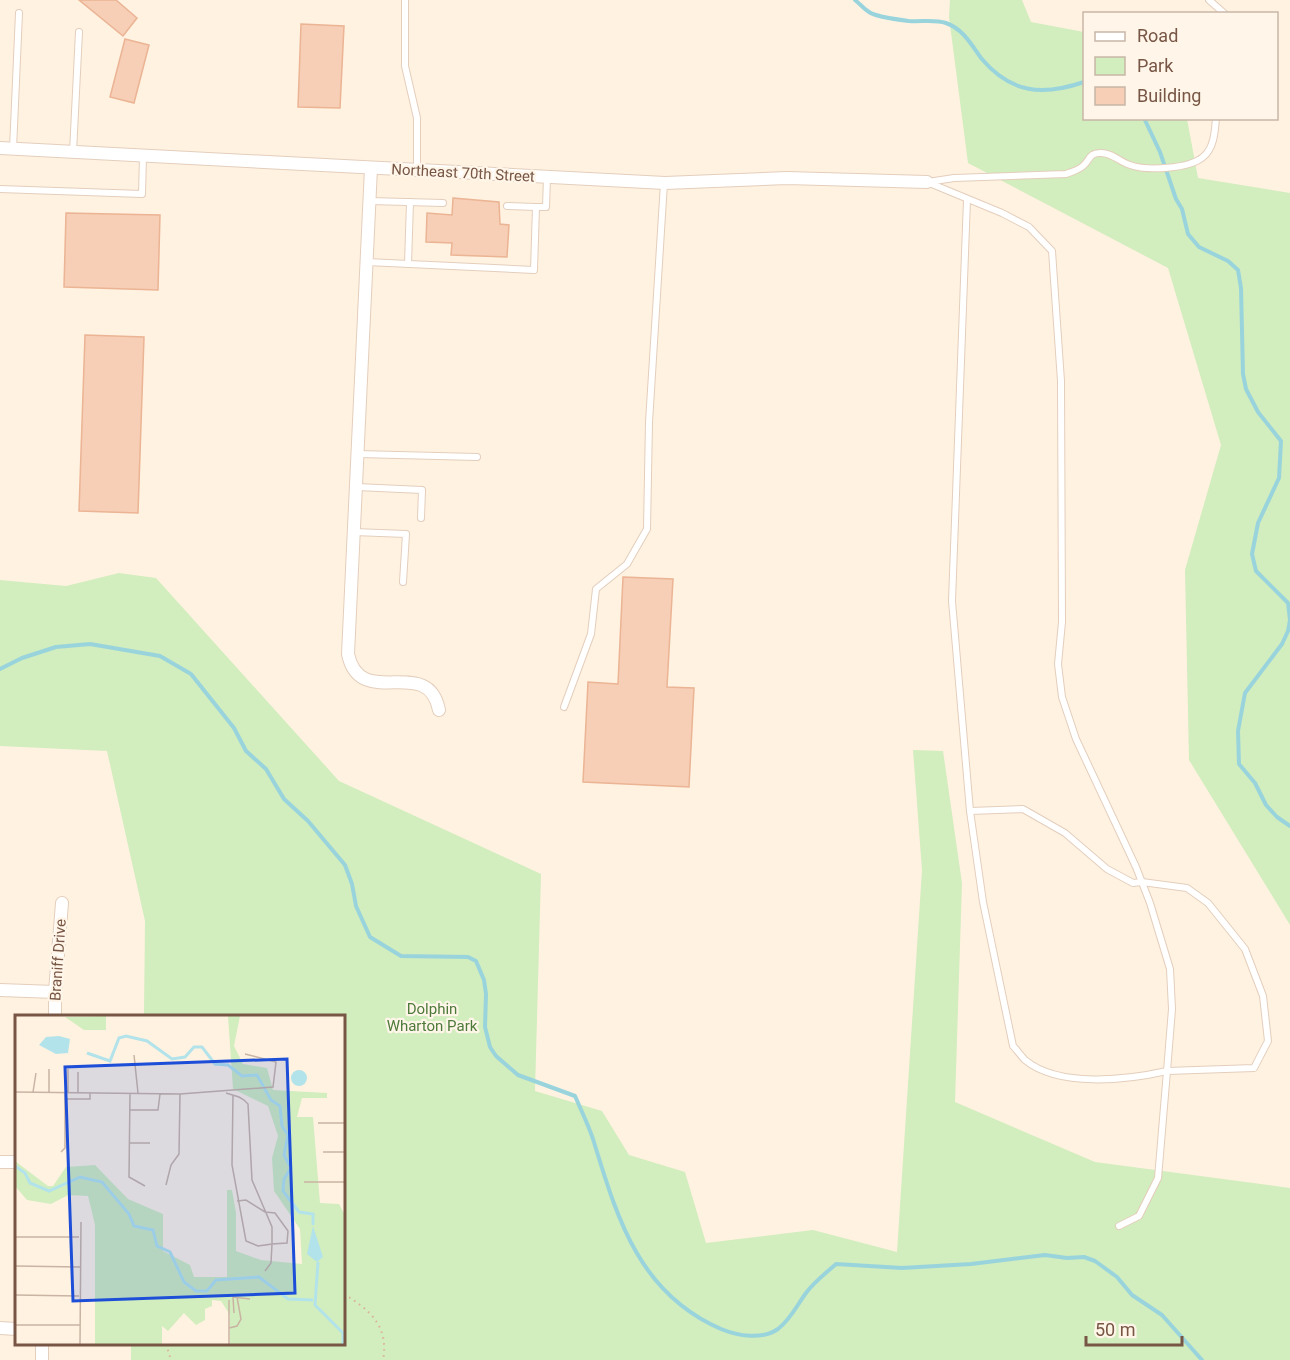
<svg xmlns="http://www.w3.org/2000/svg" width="1290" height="1360" viewBox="0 0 1290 1360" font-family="Roboto,sans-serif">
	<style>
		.green { fill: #d2edbe }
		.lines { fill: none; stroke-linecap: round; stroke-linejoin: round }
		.stream { stroke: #99d4dd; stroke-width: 4 }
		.building { fill: #f7ceb6; stroke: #ebb494; stroke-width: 1.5 }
		.lane-casing { stroke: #e4cebc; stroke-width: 8 }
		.street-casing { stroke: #e4cebc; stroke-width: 14 }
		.path { stroke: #dcb199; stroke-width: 2; stroke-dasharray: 1.5 4.5; stroke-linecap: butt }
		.lane { stroke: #fff; stroke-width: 6 }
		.street { stroke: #fff; stroke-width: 12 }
		.labels { text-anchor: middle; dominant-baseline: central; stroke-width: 4.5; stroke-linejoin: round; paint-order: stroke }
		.street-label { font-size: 15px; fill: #785645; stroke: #fff6e9 }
		.park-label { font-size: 15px; fill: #4d7a3a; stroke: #fff6e9 }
		.inset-river { fill: none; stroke: #b3e3ea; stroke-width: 3 }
		.inset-road { fill: none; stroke: #c9b4a3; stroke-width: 1.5 }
		.view { fill: #1d4ed8; fill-opacity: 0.15; stroke: #1d4ed8; stroke-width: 3 }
		.inset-edge { fill: none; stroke: #785645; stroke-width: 3 }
	</style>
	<rect width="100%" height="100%" fill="#fff2e1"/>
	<!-- green -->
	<g class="green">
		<path d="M950,0H1022L1031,22L1084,32V118L1187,119L1198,178L1290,193V925L1189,760L1185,570L1221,445L1168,268L968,163L949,17Z"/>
		<path d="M119,573L156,578L339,781L541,874L535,1091L602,1111L629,1155L685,1172L706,1243L813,1230L897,1252L922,870L913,750L943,751L962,883L955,1102L1095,1162L1290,1188V1360H131V1344H344V1016H144L145,921L107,751L0,746V580L66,586Z"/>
	</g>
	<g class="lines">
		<!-- stream -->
		<g class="stream">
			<path d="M855,0C860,4 864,9 869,12C876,17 901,20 909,21C922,22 934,19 946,23C963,29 971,44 981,58C1011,94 1043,96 1084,82"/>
			<path d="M1144,118L1160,152L1176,199L1182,209L1188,234L1199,247L1228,261L1238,270L1241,288L1243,374L1246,389L1258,412L1281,441L1279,478L1258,523L1252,554L1256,571L1288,603L1290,620L1288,631L1282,644L1245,693L1238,731L1239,764L1255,783L1266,805L1277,817L1290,826"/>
			<path d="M0,669L22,658L56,647L90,644L160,656L191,674L234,728L246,751L266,769L284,799L308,821L345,865L352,884L356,906L370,937L401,956L468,957L476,961L484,980L486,994L485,1027L490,1047L496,1056L518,1075L575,1096C581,1110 588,1124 593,1139C617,1217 638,1293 721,1329C738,1336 762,1340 778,1329C791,1319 797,1305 806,1293C814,1282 826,1273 836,1264L902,1268L971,1264L1045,1255L1067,1258L1084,1257L1095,1261L1117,1277L1132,1295L1162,1315L1202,1360"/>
		</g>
	</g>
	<!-- building -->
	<g class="building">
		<path d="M79,0H116L137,18L123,36Z"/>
		<path d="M301,24L344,26L340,108L298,107Z"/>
		<path d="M125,39L149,45L134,103L110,97Z"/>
		<path d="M453,198L499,202L500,224L509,225L507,257L451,255L452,243L426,242L427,213L452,215Z"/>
		<path d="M66,213L160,215L158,290L64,287Z"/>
		<path d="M85,335L144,337L138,513L79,511Z"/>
		<path d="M623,577L673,579L667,687L694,688L689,787L583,782L588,682L618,684Z"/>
	</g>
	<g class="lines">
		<defs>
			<g id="lane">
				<path d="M405,0V66L417,118V170"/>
				<path d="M1209,0L1225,14"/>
				<path d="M13,149L19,13"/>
				<path d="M73,152L79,32"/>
				<path d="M927,182L1002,213L1029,227L1052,251L1061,381L1062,622L1058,664L1062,697L1076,739L1136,867L1150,903L1170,969L1172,1009L1167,1071C1127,1080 1059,1088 1025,1060C1021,1056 1017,1050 1013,1046L983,902L970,811L952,601L967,200"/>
				<path d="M928,182L954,178L1066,174C1071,172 1079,170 1083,166C1090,160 1089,153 1100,153C1111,152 1120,162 1130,165C1147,171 1189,169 1203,157C1214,149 1215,131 1216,118"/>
				<path d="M0,189L142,194L143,156"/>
				<path d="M370,201L443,203"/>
				<path d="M507,206L536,207"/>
				<path d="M367,262L534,270L536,207H546L547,177"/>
				<path d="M408,264L410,202"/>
				<path d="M358,454L477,457"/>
				<path d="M357,487L422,490L421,518"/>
				<path d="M354,532L406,534L403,582"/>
				<path d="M564,707L591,634L596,589L627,564L647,529L649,422L664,183"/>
				<path d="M970,811L1023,809L1065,833L1107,869L1133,883L1142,882L1187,888L1208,903L1245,949L1263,996L1268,1041L1254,1068L1167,1071L1158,1178L1139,1216L1119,1226"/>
			</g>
			<g id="street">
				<path d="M0,148L665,183L787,178L927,182"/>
				<path d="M371,168L348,654C360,712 428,653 439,710"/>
				<path d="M0,990L55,992"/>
				<path d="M55,1016V992L62,903"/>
				<path d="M0,1162H16"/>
				<path d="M0,1328L16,1329"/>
				<path d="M42,1360V1344"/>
			</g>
		</defs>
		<!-- lane casing -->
		<use href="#lane" class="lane-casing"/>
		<!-- street casing -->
		<use href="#street" class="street-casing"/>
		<!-- path -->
		<g class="path">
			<path d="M344,1294C370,1310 389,1326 383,1360"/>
			<path d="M166,1344L171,1360"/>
		</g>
		<!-- lane -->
		<use href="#lane" class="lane"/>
		<!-- street -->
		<use href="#street" class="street"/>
	</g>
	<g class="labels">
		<!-- street labels -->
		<g class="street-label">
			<text transform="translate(463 173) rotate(3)">Northeast 70th Street</text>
			<text transform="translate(58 960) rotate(-86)">Braniff Drive</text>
		</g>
		<!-- park labels -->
		<g class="park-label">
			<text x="432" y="1009">Dolphin<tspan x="432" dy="17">Wharton Park</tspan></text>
		</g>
	</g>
	<!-- overview -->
	<g transform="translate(15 1015)">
		<rect width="330" height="330" fill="#fff2e1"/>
		<path d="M91,1V15H69L50,2ZM213,1H225L219,31L228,49L252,53L258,75L312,78V83H287L282,102H298L305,188L324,189L330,200V329H215V300L206,286L197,285V291L190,294V305L181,310L169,298L153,316L147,311V329H80V210L73,181L53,180L36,189L12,185L0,171V146L33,171H38L51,152L80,150L113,184L148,199V236L175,250L179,262H212V175H217L221,198V236L246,245L287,249L285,214L259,176L257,143L263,121L253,91L218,74Z" fill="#d2edbe"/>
		<path d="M44,21L55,24L53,38L41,39L24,30L31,22ZM276 63a8 8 0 1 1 16 0a8 8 0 1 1-16 0ZM298,211L308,242L302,247L292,239Z" fill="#b3e3ea"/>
		<path class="inset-river" d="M72,38L95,46L104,23L111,21L132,26L157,44L170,42L179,32H187L200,49L213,50L227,61L242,60L256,85L265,91L267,111L273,120L269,140L276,153L269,164L268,176L284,197L298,199V210M0,151L10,158L15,168L34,176L65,162L87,167L114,199L119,211L138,215L142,231L155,237L169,267L181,276H192L201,265L244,262L273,284L298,285M303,247L300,290L328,318V329"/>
		<path class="inset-road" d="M119,40L123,78M0,77L165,79L258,72L261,47L230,39M18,77L21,58M34,77V54M53,77V54M63,77V57M115,78L114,162L130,171M211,78L224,82L229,85L233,89L237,165L257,212V229L243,231L231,226L217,150L218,80M50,84H75V78M114,95H143L145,79M303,108H330M114,128H135M46,137L50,133V77M308,137H330M289,167H330M151,170L156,150L164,139L165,79M222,186L231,185L250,197L260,198L273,216L272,228L257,229L256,248L250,256M0,222H64M0,251L65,252M0,280L64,281M219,298L218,282L235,284M0,310H65M214,313L222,311L226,304L222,282M65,329L66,207M214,329V285"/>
		<path class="view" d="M272,44L280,278L58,286L50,52Z"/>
		<rect width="330" height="330" class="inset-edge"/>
	</g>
	<!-- legend -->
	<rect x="1083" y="12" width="195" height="108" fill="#fff6e9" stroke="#c9b6a7" stroke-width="1.5"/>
	<rect x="1095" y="32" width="30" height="9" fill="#ffffff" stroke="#c9b6a7" stroke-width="1.5"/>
	<text x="1137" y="42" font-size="18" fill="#785645">Road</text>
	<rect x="1095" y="57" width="30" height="18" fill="#d2edbe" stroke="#c9b6a7" stroke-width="1.5"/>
	<text x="1137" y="72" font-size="18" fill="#785645">Park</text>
	<rect x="1095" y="87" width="30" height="18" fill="#f7ceb6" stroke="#c9b6a7" stroke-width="1.5"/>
	<text x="1137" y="102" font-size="18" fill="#785645">Building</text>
	<!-- scale -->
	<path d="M1086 1336v9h96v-9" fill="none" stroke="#785645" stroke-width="3"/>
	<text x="1095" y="1336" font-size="18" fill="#785645" stroke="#fff6e9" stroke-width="4.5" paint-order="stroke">50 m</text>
</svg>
